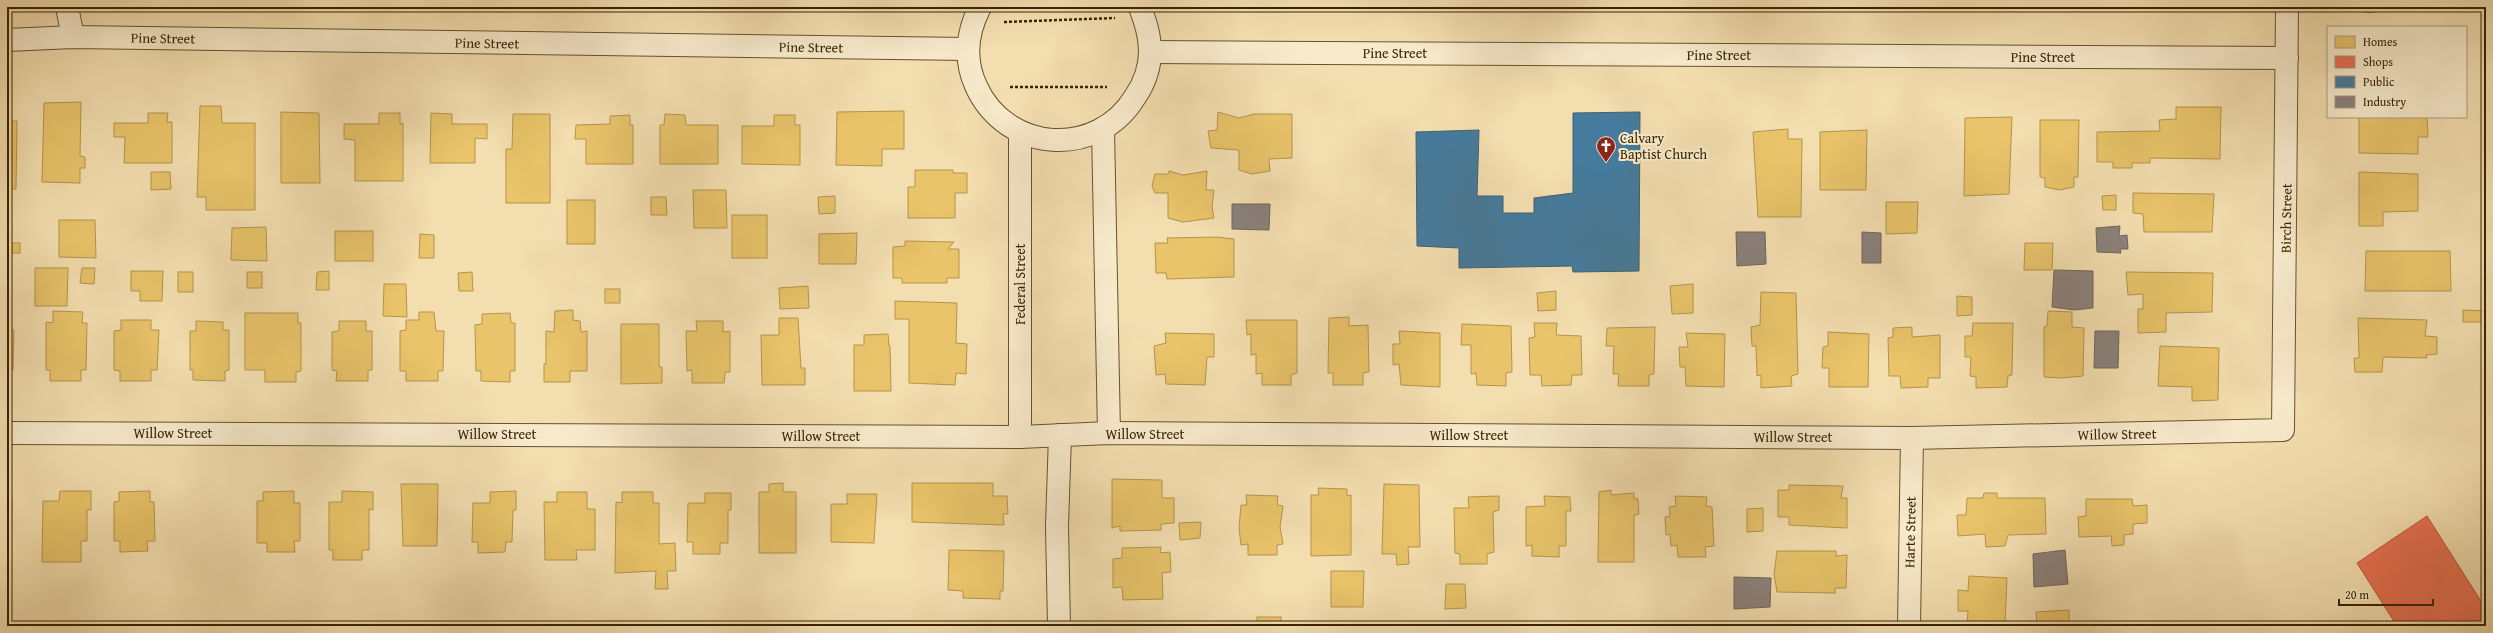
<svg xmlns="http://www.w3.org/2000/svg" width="2493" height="633" viewBox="0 0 2493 633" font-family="'Gentium Book Plus',serif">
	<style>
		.homes { fill: #e9c46a; stroke: #b4944b }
		.shops { fill: #e76f51; stroke: #b25839 }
		.public { fill: #457b9d; stroke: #41616e }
		.industry { fill: #8a817c; stroke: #716557 }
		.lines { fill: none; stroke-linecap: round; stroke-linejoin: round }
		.street-casing { stroke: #67522d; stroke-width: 24 }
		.path { stroke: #382302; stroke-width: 2.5; stroke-dasharray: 3 2; stroke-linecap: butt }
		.street { stroke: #f7eacb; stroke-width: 22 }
		.labels { text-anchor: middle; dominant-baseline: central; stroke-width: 4; stroke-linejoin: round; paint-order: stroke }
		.street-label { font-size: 14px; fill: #382302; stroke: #f7eacb }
		.poi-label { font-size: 14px; fill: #382302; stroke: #f7eacb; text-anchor: start }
	</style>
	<rect width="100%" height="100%" fill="#f3deaf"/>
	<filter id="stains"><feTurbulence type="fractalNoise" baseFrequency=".005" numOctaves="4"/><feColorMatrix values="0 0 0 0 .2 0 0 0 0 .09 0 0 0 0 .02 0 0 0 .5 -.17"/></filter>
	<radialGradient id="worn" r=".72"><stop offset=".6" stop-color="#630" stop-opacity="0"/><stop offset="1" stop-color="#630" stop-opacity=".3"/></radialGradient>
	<!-- homes -->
	<g class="homes">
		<path d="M2356,7H2384L2383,11L2369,13L2356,10Z"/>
		<path d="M81,102L80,156L85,157V168H80V183L42,182L44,103Z"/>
		<path d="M200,106H221L222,123H255V210H206V197H197Z"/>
		<path d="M2176,107H2221L2220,159L2150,158V163H2132V168H2113V162H2097V132L2160,131L2159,120L2176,119Z"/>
		<path d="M904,111V149H882V166L836,165L837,112Z"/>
		<path d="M281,112L319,113L320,183H281Z"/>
		<path d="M1218,112L1239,118L1254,114H1292V158L1269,159L1270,171L1252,174L1239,170V150L1211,148L1208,131L1217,130Z"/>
		<path d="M148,113H168L167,122H172V163H124L125,137H114V123H148Z"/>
		<path d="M379,113H400V124L403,123V181H355V140L344,139V124H379Z"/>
		<path d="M431,113L452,114V124H487V139L475,138V163H430Z"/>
		<path d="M513,114H550V203H506V149H512Z"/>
		<path d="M665,114L685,115L686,125H718V164H660V125H664Z"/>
		<path d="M630,115V125H633V164H586V139H575L576,125L610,124V116Z"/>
		<path d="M774,115H795V125H800V165L742,164V126H774Z"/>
		<path d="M2012,117L2009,194L1964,196L1965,118Z"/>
		<path d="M2359,117H2427L2428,137H2418V154L2359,153Z"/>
		<path d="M2040,120H2079L2078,177H2074V187L2059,190L2045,187V178L2040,177Z"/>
		<path d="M7,121H17L16,189H7Z"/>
		<path d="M1788,129V139H1802L1801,217H1758L1753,132Z"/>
		<path d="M1867,130L1866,190H1820V132Z"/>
		<path d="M915,170H953V173H967V193H955V218H908V187H915Z"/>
		<path d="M1169,171L1183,175L1207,171L1206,190H1214L1212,207L1214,218L1183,222L1168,218V193H1155L1152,186L1155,174H1168Z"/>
		<path d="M151,172H170L171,189L151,190Z"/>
		<path d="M2359,172L2418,174V211L2383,212V226H2359Z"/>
		<path d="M693,190H726L727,228H694Z"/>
		<path d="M2133,193L2214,194L2212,232H2144L2143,214L2133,213Z"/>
		<path d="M2116,195V210H2103L2102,196Z"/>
		<path d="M835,196V213L819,214L818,197Z"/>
		<path d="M651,197H666L667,215H651Z"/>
		<rect x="567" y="200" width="28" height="44"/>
		<path d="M1886,202H1918L1917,233L1886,234Z"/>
		<rect x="732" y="215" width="35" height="43"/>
		<path d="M59,220H95L96,258L59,257Z"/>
		<path d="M266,227L267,261L231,260L232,228Z"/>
		<rect x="335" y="231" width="38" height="30"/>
		<path d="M857,233L856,264H819V234Z"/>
		<path d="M420,234L434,235V258H419Z"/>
		<path d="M1217,237L1234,239V277L1167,279L1166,273H1156L1155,243H1168L1167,238Z"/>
		<path d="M905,241L954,242L948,249H959V278H947V283H902V278H893V247L905,246Z"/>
		<rect x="7" y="243" width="13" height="10"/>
		<path d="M2025,243H2053L2052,270H2024Z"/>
		<path d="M2366,251H2450L2451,291H2365Z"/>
		<path d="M35,268H68L67,306H35Z"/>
		<path d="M82,268H95L94,284L80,283Z"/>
		<path d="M131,271H163L162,301H140V291H131Z"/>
		<path d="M329,271V290H316L317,272Z"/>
		<rect x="178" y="272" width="15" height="20"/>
		<rect x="247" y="272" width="15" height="16"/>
		<path d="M472,272L473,291H459L458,273Z"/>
		<path d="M2126,272L2213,273L2212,312L2166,313V332L2138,333V309H2143V294L2128,295Z"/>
		<path d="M384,284H406L407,317L383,316Z"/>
		<path d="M1693,284V313L1672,314L1670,286Z"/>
		<path d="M808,286L809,308L780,309L779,288Z"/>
		<rect x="605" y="289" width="15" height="14"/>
		<path d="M1556,291V310L1538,311L1537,293Z"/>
		<path d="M1761,292L1796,293L1798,374L1791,376L1792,386L1761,388V375L1757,376L1756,346H1752L1751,327L1760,325Z"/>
		<path d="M1957,296L1972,297V315L1957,316Z"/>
		<path d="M895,301L957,303L956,343L967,344L966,374L956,373L955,385L909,383V319H895Z"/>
		<path d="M573,310V320L580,321L581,332L587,331V371H570V382H544V364H546V331L554,332L555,311Z"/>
		<path d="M2463,310L2486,311V322H2463Z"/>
		<path d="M53,311L83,312L82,323H87L86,370H81V381H50V370H46V322L53,323Z"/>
		<path d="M2048,311L2072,312V327L2084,328L2083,376L2061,378L2044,377V327L2047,326Z"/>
		<path d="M419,312H434L436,331H444L443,371H438V381H406V371H400V331L406,330V320H419Z"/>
		<path d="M245,313H298V323H301V371L296,372V382H265V370H245Z"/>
		<path d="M510,313L511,323H515V371H510V382L481,381V371H476L475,325L482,324V314Z"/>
		<path d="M1349,317V326L1368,325L1369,372L1363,373V385H1333V373H1328L1329,318Z"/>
		<path d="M779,318H798L801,368H805V385H762L761,335H779Z"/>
		<path d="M2358,318L2427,320L2425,336L2437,337V354L2426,355L2427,358L2383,357L2382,372H2355L2354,358H2359Z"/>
		<path d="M121,320H151V330H159L157,370H151V381H120V371L114,370V331L121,330Z"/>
		<path d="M1246,320H1297V373L1291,375V385H1262V373L1256,374V354L1251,355V334L1247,335Z"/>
		<path d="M196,321L223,322V330H229V370L225,371V381L193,380V370H190V331H196Z"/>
		<path d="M339,321H366V331H372V370H368V381H336L337,371L332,370V332L339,331Z"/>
		<path d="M696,321H723V332L730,331V372H725L724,383H692V370L687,371L686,331H697Z"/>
		<path d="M1534,323H1557L1556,335L1581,336L1582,375H1572L1571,385L1542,386L1541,375H1530L1529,338L1535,337Z"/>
		<path d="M1973,323H2013L2012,375L2008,376L2007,387L1976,388V377L1970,376L1971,357H1965V336H1972Z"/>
		<path d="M621,324H659V367H662V383L621,384Z"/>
		<path d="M1462,324L1511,326L1512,372L1506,373V386L1477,385L1476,373L1471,374V345H1461Z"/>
		<path d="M1655,327L1654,374L1649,375V386H1618L1619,374H1613L1614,346H1606L1607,328Z"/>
		<path d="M1912,327V337L1940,335V378H1928V387L1901,388L1900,376H1889L1888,338L1893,337V328Z"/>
		<path d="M7,330H14L13,370H9L8,381Z"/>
		<path d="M1399,331L1440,333V387L1401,385L1399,364L1393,365V344H1400Z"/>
		<path d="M1828,332L1869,334L1868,387H1829V368H1822L1823,347L1828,346Z"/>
		<path d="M1165,333L1214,334V357H1207L1205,385L1166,384L1165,374L1156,375L1154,346L1166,343Z"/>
		<path d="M1686,333L1725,334L1724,387L1686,386L1685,367H1680L1679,347H1688Z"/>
		<path d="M888,334L889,346H890L891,391H854V345H864V335Z"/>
		<path d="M2160,346L2219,348L2218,400L2192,401V387L2158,386Z"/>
		<path d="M1112,479L1162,480V498H1174V523L1161,524V530L1120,531V526L1112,528Z"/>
		<path d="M783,483V492H796V553H759V492H769V484Z"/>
		<path d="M912,483H993V496H1007L1008,514H1003L1004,525L912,522Z"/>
		<path d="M401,484H438L437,546H403Z"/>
		<path d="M1384,484L1419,485L1420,547H1408L1409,564L1397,565L1396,554H1382Z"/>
		<path d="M1789,485L1843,486L1841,498H1847V528L1789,525V517H1778V490H1789Z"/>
		<path d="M1318,488L1347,489V496L1351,495V555L1311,556V495H1319Z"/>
		<path d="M1611,490V495L1634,493V498L1638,499L1639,514L1634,515V562H1598L1599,492Z"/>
		<path d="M60,491H91V510H87V541H81V562H42L43,501H59Z"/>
		<path d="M150,491V502H154L155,541H147L148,551L120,552V541H114V502L119,501V492Z"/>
		<path d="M294,491V503H300V541H294L295,552H267V543H257V501H263V492Z"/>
		<path d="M342,491L373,492V510L369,509V550H362V560H333V550H329V502H342Z"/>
		<path d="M516,491V510H513L512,542H506L505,552L478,553V542H472L473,503H490V492Z"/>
		<path d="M557,492H587V509H595V550H576L577,560H545L544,502H557Z"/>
		<path d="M622,492H653V503H659V544L675,543L676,571H667L668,589H655L656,571L615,573L616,502L622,503Z"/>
		<path d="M705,493H731V510H728V543H720V554H693V542H687L688,503H705Z"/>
		<path d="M1984,493H1997V498H2045L2046,534L2008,535L2005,546L1986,547L1985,534L1958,536L1957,515H1966L1967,498H1983Z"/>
		<path d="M847,494H877L874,543L831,542V504H847Z"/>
		<path d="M1246,495L1278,496L1277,505L1283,506L1280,527L1283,544L1277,545V555H1248V544L1241,545L1239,528L1241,505H1247Z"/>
		<path d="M1499,496V510L1493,512L1494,552L1487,554V564H1460V554L1455,553L1454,508H1469L1468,497Z"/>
		<path d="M1544,496L1570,497L1571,511H1566V546H1559V557L1532,556V545L1526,546V507L1545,506Z"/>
		<path d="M1675,496L1707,497L1706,506L1712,507L1714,546L1705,547L1706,557H1678L1677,545L1671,546L1670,534L1666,535L1665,517L1670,516L1669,507L1676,506Z"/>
		<path d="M2086,499H2132L2133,506L2147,505V523L2133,524V534L2124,535V545L2112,546L2111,536L2079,537L2078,517L2086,516Z"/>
		<path d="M7,501H12L11,575H7Z"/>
		<path d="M1763,508V531L1747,532V509Z"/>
		<path d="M1201,522L1200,538L1180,540L1179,523Z"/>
		<path d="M1161,547L1160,553L1170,552L1171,572L1162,573L1163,599L1123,600L1122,587L1113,588V559L1122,558V548Z"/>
		<path d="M949,550L1004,551L1003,591H1000V599L963,598V591L948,590Z"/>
		<path d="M1777,551H1836V556L1847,555L1846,588H1835V593L1777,592L1774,574Z"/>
		<path d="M1331,571H1364L1363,607H1331Z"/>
		<path d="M1969,576L2007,578L2005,626L1967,625L1968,611H1958V590L1968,591Z"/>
		<path d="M1446,584H1465L1466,608L1445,609Z"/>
		<path d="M2069,610V626H2037L2036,612Z"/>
		<rect x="1257" y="617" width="24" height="9"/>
		<path d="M942,622L990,623V626H941Z"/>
		<path d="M1152,624H1171L1152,626Z"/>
		<path d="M1792,624L1847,625L1791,626Z"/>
	</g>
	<!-- shops -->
	<path class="shops" d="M2427,516L2486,609V626H2397L2357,563Z"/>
	<!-- public -->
	<path class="public" d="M1640,112L1639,271L1573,272L1572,266L1459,268V248L1417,246L1416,132L1479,130L1477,196H1503V213H1534V198L1573,193V113Z"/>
	<!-- industry -->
	<g class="industry">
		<path d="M1232,204H1270L1269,230L1232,229Z"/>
		<path d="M2120,226L2119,236L2127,235L2128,249H2120L2121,253L2097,252L2096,228Z"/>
		<path d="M1736,232H1765L1766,264L1737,266Z"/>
		<path d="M1862,232L1881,233V263H1862Z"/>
		<path d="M2054,270L2093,271V308L2074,310L2052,307Z"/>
		<path d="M2095,331H2119L2118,368H2094Z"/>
		<path d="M2065,550L2068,584L2034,587L2033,554Z"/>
		<path d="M1734,577L1771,578L1770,607L1734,609Z"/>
	</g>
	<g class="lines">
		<defs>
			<g id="street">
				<path d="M67,7L73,37"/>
				<path d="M980,7C967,32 964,60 976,86C1006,153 1097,159 1135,97C1144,84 1150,67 1150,51C1150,35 1145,21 1140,7"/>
				<path d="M7,40L73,37L968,49"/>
				<path d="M1150,52L2287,58"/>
				<path d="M1103,129L1109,433"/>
				<path d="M7,433L1020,437L1109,433L1912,438L2283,430L2287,7"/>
				<path d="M1020,437V132"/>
				<path d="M1059,626L1057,526L1060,435"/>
				<path d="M1909,626L1912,438"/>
			</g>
		</defs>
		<!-- street casing -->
		<use href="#street" class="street-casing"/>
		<!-- path -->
		<g class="path">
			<path d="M1004,22L1115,18"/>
			<path d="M1010,87H1107"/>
		</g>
		<!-- street -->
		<use href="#street" class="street"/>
	</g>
	<!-- icons -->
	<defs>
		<symbol id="church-pin" viewBox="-11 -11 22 30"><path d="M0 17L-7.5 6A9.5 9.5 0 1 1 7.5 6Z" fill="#8f2418" stroke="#f7eacb"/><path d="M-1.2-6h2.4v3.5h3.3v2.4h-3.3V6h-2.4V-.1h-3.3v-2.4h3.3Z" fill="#fff"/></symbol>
	</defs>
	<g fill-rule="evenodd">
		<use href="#church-pin" x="1595" y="135" width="22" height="30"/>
	</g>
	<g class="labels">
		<!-- street labels -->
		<g class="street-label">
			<text transform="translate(163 38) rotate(1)">Pine Street</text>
			<text transform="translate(487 43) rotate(1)">Pine Street</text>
			<text transform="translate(811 47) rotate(1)">Pine Street</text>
			<text x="1395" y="53">Pine Street</text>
			<text x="1719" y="55">Pine Street</text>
			<text x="2043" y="57">Pine Street</text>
			<text transform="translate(2286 218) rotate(-89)">Birch Street</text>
			<text transform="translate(1020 284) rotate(-90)">Federal Street</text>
			<text x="173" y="433">Willow Street</text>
			<text x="497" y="434">Willow Street</text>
			<text x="1145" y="434">Willow Street</text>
			<text transform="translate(2117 434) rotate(-1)">Willow Street</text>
			<text x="1469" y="435">Willow Street</text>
			<text x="821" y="436">Willow Street</text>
			<text x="1793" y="437">Willow Street</text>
			<text transform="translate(1910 532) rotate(-89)">Harte Street</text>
		</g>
		<!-- poi labels -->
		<g class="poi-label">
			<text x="1620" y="138">Calvary<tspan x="1620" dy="16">Baptist Church</tspan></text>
		</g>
	</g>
	<!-- margin -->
	<rect width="2493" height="633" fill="none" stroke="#f3deaf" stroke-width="24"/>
	<rect x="8" y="8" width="2477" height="617" fill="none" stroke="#382302" stroke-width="2"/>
	<rect x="12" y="12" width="2469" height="609" fill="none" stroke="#382302"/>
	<!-- legend -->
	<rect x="2327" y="26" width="140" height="92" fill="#f7eacb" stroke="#ab9a7b"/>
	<rect x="2335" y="36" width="20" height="12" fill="#e9c46a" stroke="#ab9a7b"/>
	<text x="2363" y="46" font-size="12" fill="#382302">Homes</text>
	<rect x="2335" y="56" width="20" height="12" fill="#e76f51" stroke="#ab9a7b"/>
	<text x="2363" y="66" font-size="12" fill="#382302">Shops</text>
	<rect x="2335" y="76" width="20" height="12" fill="#457b9d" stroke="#ab9a7b"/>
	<text x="2363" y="86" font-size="12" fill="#382302">Public</text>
	<rect x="2335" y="96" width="20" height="12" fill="#8a817c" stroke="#ab9a7b"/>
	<text x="2363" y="106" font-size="12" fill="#382302">Industry</text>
	<!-- scale -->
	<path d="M2339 599v6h94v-6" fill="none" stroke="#382302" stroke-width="2"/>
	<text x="2345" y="599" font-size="12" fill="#382302" stroke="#f7eacb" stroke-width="3" paint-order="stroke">20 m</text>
	<rect width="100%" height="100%" filter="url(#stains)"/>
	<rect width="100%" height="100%" fill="url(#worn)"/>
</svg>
